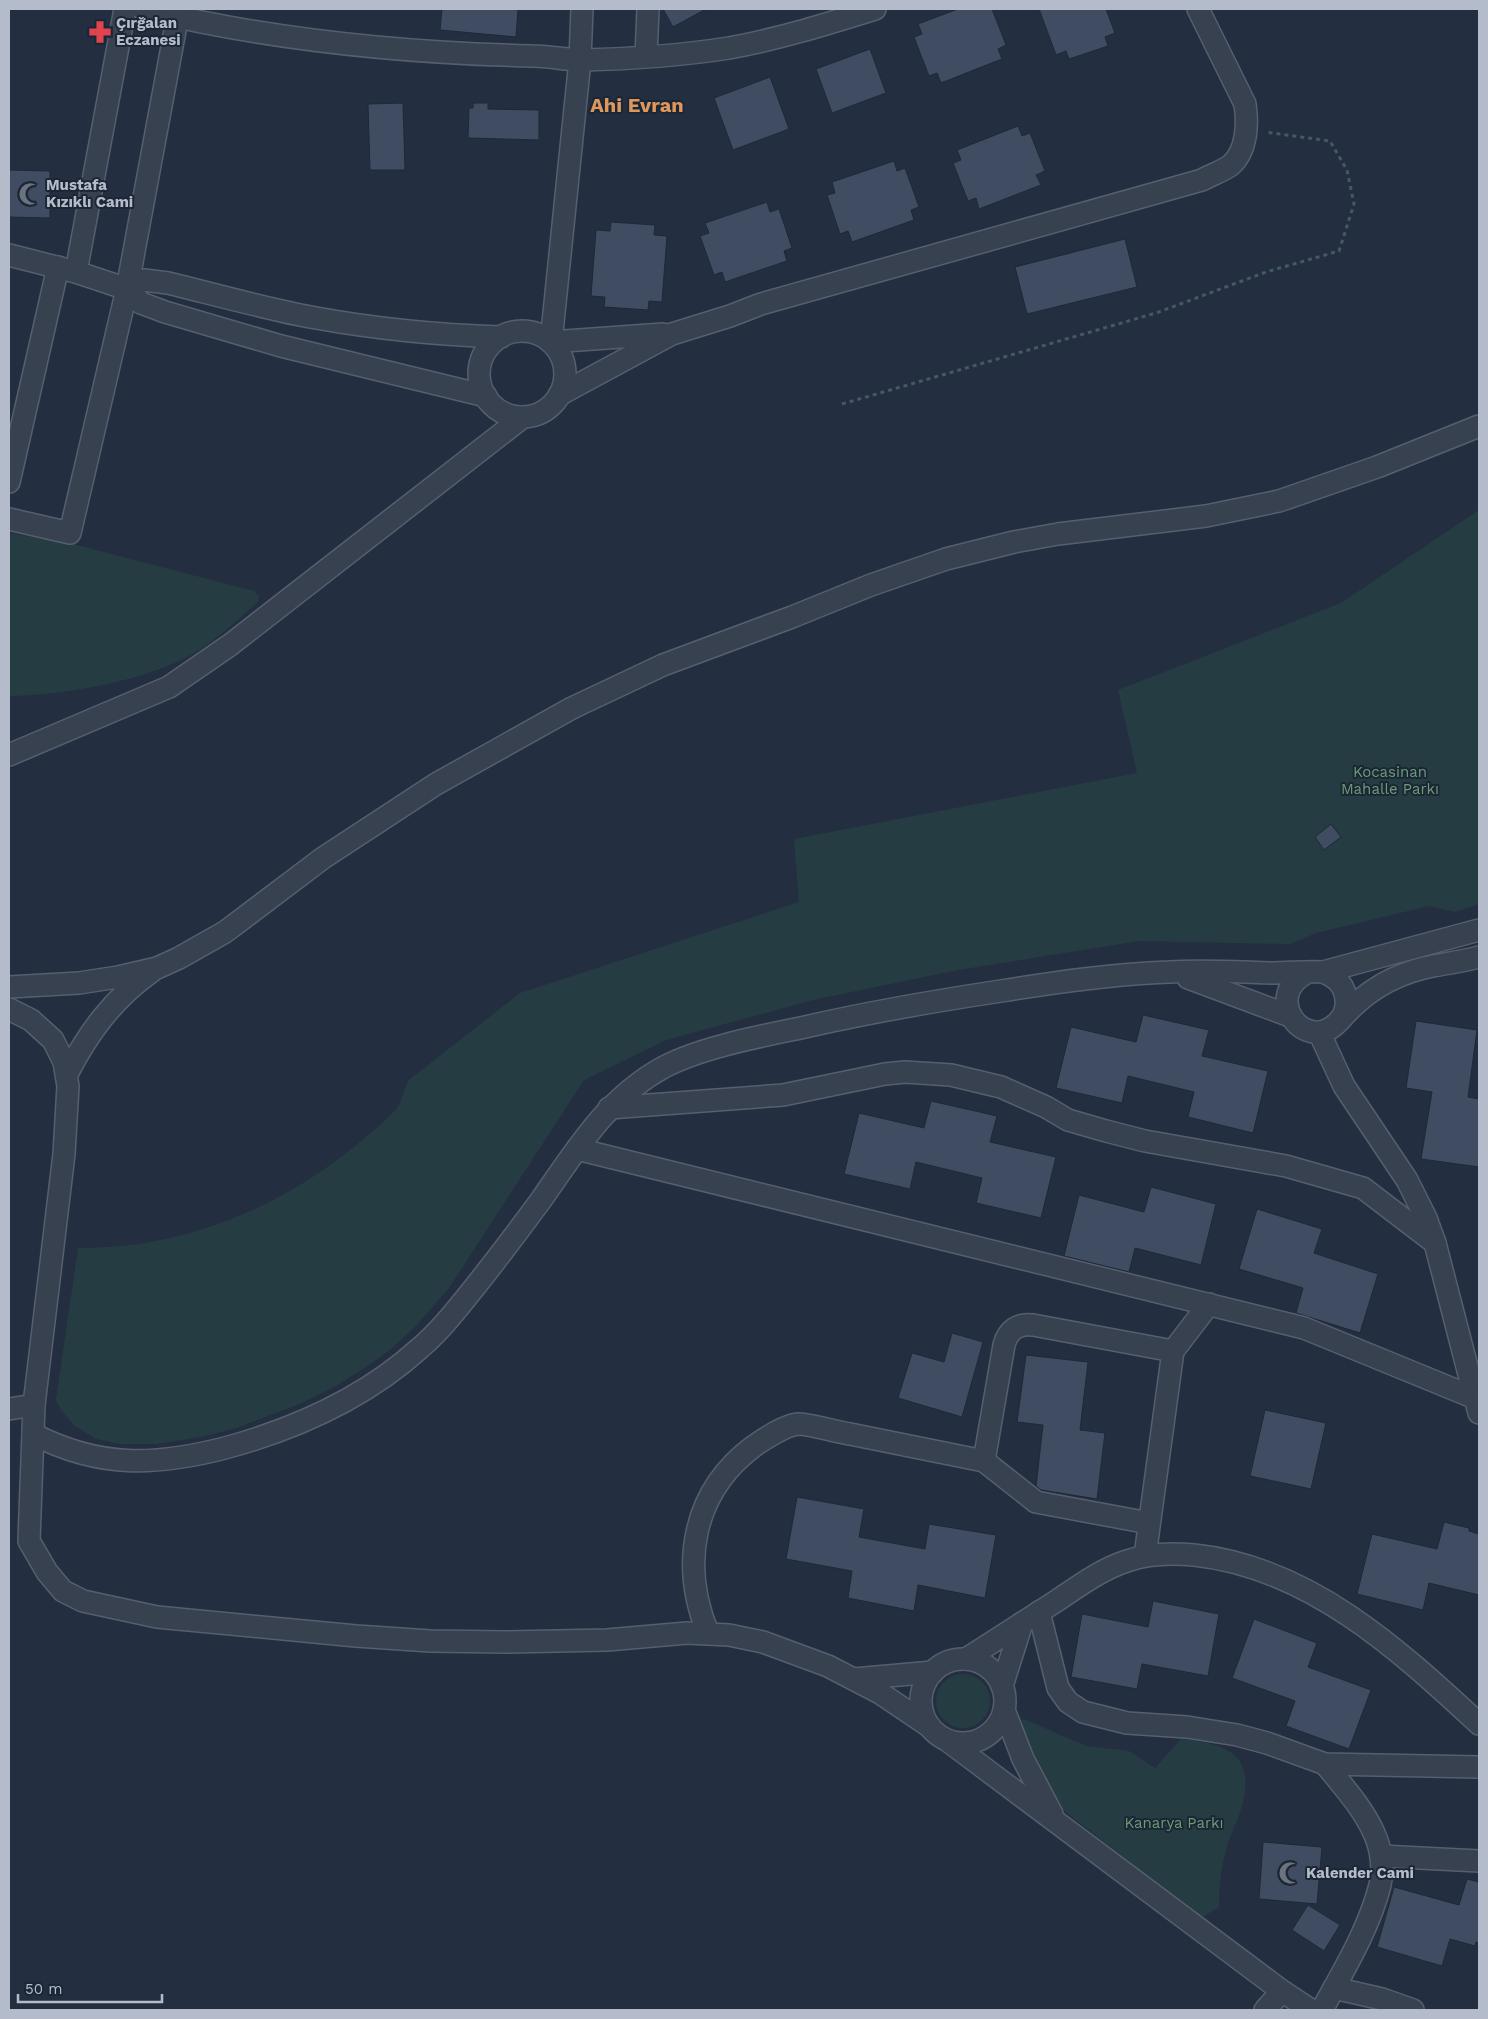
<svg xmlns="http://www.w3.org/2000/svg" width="1488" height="2019" viewBox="0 0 1488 2019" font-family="'Work Sans',sans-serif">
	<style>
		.green { fill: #253d42 }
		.building { fill: #3f4c61; stroke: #1e2837 }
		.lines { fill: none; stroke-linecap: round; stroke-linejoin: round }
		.minor-casing { stroke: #555f6e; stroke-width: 24 }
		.path { stroke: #435a5e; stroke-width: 3; stroke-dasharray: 4 4; stroke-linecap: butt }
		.minor { stroke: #374150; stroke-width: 21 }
		.labels { text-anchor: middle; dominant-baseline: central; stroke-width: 4; stroke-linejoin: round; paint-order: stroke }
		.poi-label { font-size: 15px; font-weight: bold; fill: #b4bccb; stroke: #1c2635; text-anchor: start }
		.park-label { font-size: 15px; fill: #699e77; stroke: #1c2635 }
		.district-label { font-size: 20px; font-weight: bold; fill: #dc985d; stroke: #1c2635 }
	</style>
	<rect width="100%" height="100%" fill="#232f41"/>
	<!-- green -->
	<g class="green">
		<path d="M1479,510V904L1455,912L1429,906L1316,933L1290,944L1139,941L958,970L813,1000L666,1040L584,1080L449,1288L412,1330L391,1349L369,1365L336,1386L302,1403L236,1428L206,1436L157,1444H121L96,1439L75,1426L61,1410L56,1400L78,1248C180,1249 277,1210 355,1146C369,1134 385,1122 397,1108C401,1103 404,1088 409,1080L520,993L799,902L794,839L1137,773L1118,690L1341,603Z"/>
		<path d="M9,533L69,543L254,591L259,596L258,602C238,619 219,638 196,652C148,681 64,695 9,696Z"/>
		<circle cx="963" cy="1701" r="27"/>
		<path d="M1024,1719L1086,1746L1129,1751L1155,1768L1181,1739C1226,1744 1256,1753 1242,1806C1238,1820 1231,1833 1227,1846C1221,1867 1219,1886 1219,1907L1201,1918L1039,1791L1009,1733Z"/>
	</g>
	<!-- building -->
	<g class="building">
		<path d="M442,9H518L516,37L440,30Z"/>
		<path d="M663,9H706L673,27Z"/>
		<path d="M958,9H992L1006,45L998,49L1002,59L941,83L937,73L929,76L914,37L922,34L918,24Z"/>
		<path d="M1039,9H1106L1115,33L1105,37L1108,46L1069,59L1066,51L1056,55Z"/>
		<path d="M870,49L886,93L832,113L816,69Z"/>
		<path d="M770,77L789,129L733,150L714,98Z"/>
		<path d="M403,103L405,170H370L368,104Z"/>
		<path d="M473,103H488V109L539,110V140L468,138L469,108H473Z"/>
		<path d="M1018,126L1022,136L1030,133L1045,171L1036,175L1041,185L979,209L976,198L968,201L953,163L961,160L957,150Z"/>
		<path d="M894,161L897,171L905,168L919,207L911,210L914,220L852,242L848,231L840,234L827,195L835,193L832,182Z"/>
		<path d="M9,170L50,171V218L9,217Z"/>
		<path d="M767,202L770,212L779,209L792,248L784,251L787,261L725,282L722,272L714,275L700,236L709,233L705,223Z"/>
		<path d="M611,222L655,225L654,235L667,236L662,302L649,301L648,310L604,307L605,297L591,296L596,230L610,231Z"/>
		<path d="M1125,239L1137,287L1027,314L1015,267Z"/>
		<path d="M1331,824L1341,837L1324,850L1315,837Z"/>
		<path d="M1143,1015L1209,1030L1202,1056L1268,1071L1253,1133L1188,1117L1194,1092L1128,1076L1122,1103L1056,1088L1071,1027L1136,1042Z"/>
		<path d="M1416,1021L1477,1030L1468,1097L1479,1099V1167L1421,1159L1432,1092L1406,1088Z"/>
		<path d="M931,1101L997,1116L990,1142L1056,1157L1041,1218L976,1203L982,1178L916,1162L910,1189L844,1174L859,1113L924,1128Z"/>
		<path d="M1151,1187L1216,1204L1201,1265L1135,1248L1129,1272L1064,1256L1079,1195L1144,1212Z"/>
		<path d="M1257,1209L1322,1229L1314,1253L1378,1274L1360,1333L1296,1313L1303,1288L1239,1269Z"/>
		<path d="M952,1333L983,1342L962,1417L898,1398L912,1353L944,1362Z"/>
		<path d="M1026,1355L1088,1362L1080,1430L1105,1433L1097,1499L1041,1490L1036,1486L1043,1425L1017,1422Z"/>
		<path d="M1265,1410L1326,1423L1311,1489L1250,1476Z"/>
		<path d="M797,1497L864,1509L859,1537L925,1549L929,1524L996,1535L985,1598L918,1585L914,1611L848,1598L852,1571L786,1559Z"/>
		<path d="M1444,1522L1469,1528V1531L1479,1534V1595L1429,1583L1423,1610L1357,1594L1372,1534L1437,1549Z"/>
		<path d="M1153,1601L1219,1614L1208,1676L1142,1664L1137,1689L1071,1677L1082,1614L1148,1627Z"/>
		<path d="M1254,1619L1317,1643L1308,1667L1371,1690L1349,1749L1286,1726L1295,1701L1232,1678Z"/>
		<path d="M1263,1842L1322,1847L1317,1904L1259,1899Z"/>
		<path d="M1467,1879L1479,1882V1943L1476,1942L1475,1946L1450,1939L1442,1966L1377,1947L1394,1887L1459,1905Z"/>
		<path d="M1308,1905L1340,1925L1324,1951L1292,1930Z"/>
	</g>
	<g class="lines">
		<defs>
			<g id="minor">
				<path d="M143,9C270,40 402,53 533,56C549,56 566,60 582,60C628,59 684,55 729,48C779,39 827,24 875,9"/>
				<path d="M582,9L580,60L551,342L663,334"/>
				<path d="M646,56L648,9"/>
				<path d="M9,255L76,272L127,289L141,303L165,312L281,346L486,396"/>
				<path d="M76,272L125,9"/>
				<path d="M127,289L144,280L168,283C217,295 266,309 316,318C377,329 439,335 501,337"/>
				<circle cx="522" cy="374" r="43"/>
				<path d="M559,395L672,334L730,316L761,304L1202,180C1211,175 1223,171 1231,165C1247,151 1248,124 1245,104L1198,9"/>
				<path d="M9,482L58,267"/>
				<path d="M9,519L70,533L127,289L179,9"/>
				<path d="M9,755L169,687L230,645L523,417"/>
				<path d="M1323,972L1479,930"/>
				<path d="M1188,978L1290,1016"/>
				<path d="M9,987L79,983L118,977L157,968L179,958L225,932L323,858L436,784L572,708L663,665L792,617L871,585L946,559L1014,542L1058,534L1206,516L1279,501L1377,467L1479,426"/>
				<path d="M9,1009L31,1020L53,1040L64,1062L68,1086L64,1154L34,1405L29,1541L47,1572L63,1591L83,1601L157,1617L356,1636L430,1641L505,1642L607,1640L687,1633L729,1635L763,1642L828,1666L880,1693L929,1726"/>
				<path d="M1341,1019C1365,991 1396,973 1433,966C1449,963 1464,961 1479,957"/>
				<path d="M1319,1032L1344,1086L1407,1180L1426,1218L1435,1243L1479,1413"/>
				<path d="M67,1074C88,1033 113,999 151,972"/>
				<path d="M609,1108L783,1095L885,1074L905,1072L951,1075L1001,1087L1046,1107L1068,1120L1106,1131L1145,1141L1286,1166L1363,1188L1435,1243"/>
				<path d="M577,1149L1304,1328L1475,1398L1479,1397"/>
				<path d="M9,1409L34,1405"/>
				<path d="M33,1434C99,1468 155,1466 225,1448C295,1429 366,1397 420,1348C441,1330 457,1309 474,1288C497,1259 519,1230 541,1200C577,1149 607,1098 664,1067C702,1047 762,1036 805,1027C870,1012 935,1001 1001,991C1057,982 1112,974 1169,972C1203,970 1237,972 1272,973C1289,973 1306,971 1323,972C1336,977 1345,985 1346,1000C1347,1009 1343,1018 1336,1024C1304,1053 1262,997 1306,973"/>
				<path d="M1149,1523L1036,1502L984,1461L1004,1345C1008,1330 1018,1323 1033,1325L1173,1351"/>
				<path d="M1145,1556L1173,1351L1209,1304"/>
				<path d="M1039,1612L1058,1688L1068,1702L1083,1712L1127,1723L1187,1727L1237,1735L1267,1743L1325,1764L1479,1767"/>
				<path d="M708,1633C680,1565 692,1492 754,1446C764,1439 786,1425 798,1424C810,1424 836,1432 850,1434C894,1443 939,1452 984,1461"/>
				<path d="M966,1659C997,1639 1027,1620 1058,1600C1080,1585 1102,1569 1127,1561C1149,1553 1172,1553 1194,1555C1309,1567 1398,1649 1479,1724"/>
				<circle cx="963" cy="1701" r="42"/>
				<path d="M854,1679L933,1672"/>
				<path d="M1002,1686L1022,1623"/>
				<path d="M1004,1710L1023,1759L1052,1814"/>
				<path d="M948,1741L1282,1991L1311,2010"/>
				<path d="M1381,1856L1479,1861"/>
				<path d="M1334,1988L1382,1999L1413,2010"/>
				<path d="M1265,2010L1282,1991"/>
				<path d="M1322,2010C1343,1971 1369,1929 1380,1885C1384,1868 1381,1848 1374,1833C1363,1808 1342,1785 1325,1764"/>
			</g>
		</defs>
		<!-- minor casing -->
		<use href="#minor" class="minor-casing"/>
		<!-- path -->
		<path class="path" d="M842,404L1156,313L1266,272L1339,251L1354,204L1347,170L1330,141L1265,132"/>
		<!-- minor -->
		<use href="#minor" class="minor"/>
	</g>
	<!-- icons -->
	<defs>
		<symbol id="pharmacy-bare" viewBox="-9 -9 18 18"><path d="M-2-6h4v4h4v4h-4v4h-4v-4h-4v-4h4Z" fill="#e0444e" stroke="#1c2635" stroke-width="2.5" paint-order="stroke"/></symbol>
		<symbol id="mosque-bare" viewBox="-9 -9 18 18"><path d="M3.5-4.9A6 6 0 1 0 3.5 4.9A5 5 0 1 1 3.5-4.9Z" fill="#6b7280" stroke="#1c2635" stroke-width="2.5" paint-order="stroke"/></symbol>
	</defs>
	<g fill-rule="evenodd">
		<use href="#pharmacy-bare" x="84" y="16" width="32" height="32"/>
		<use href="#mosque-bare" x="14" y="178" width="32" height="32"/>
		<use href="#mosque-bare" x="1274" y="1857" width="32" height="32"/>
	</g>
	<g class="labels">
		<!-- poi labels -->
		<g class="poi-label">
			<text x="116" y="23">Çırğalan<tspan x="116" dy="17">Eczanesi</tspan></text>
			<text x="46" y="185">Mustafa<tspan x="46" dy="17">Kızıklı Cami</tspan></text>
			<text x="1306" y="1873">Kalender Cami</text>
		</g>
		<!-- park labels -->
		<g class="park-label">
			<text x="1390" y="772">Kocasinan<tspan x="1390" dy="17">Mahalle Parkı</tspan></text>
			<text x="1174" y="1823">Kanarya Parkı</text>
		</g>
		<!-- district labels -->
		<g class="district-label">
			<text x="637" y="105">Ahi Evran</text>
		</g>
	</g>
	<!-- border -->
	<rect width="1488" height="2019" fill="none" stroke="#b4bccb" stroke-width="20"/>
	<!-- scale -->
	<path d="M18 1994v8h144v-8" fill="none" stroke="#b4bccb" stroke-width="2.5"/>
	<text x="25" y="1994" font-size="15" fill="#b4bccb" stroke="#1c2635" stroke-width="4" paint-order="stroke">50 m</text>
</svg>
